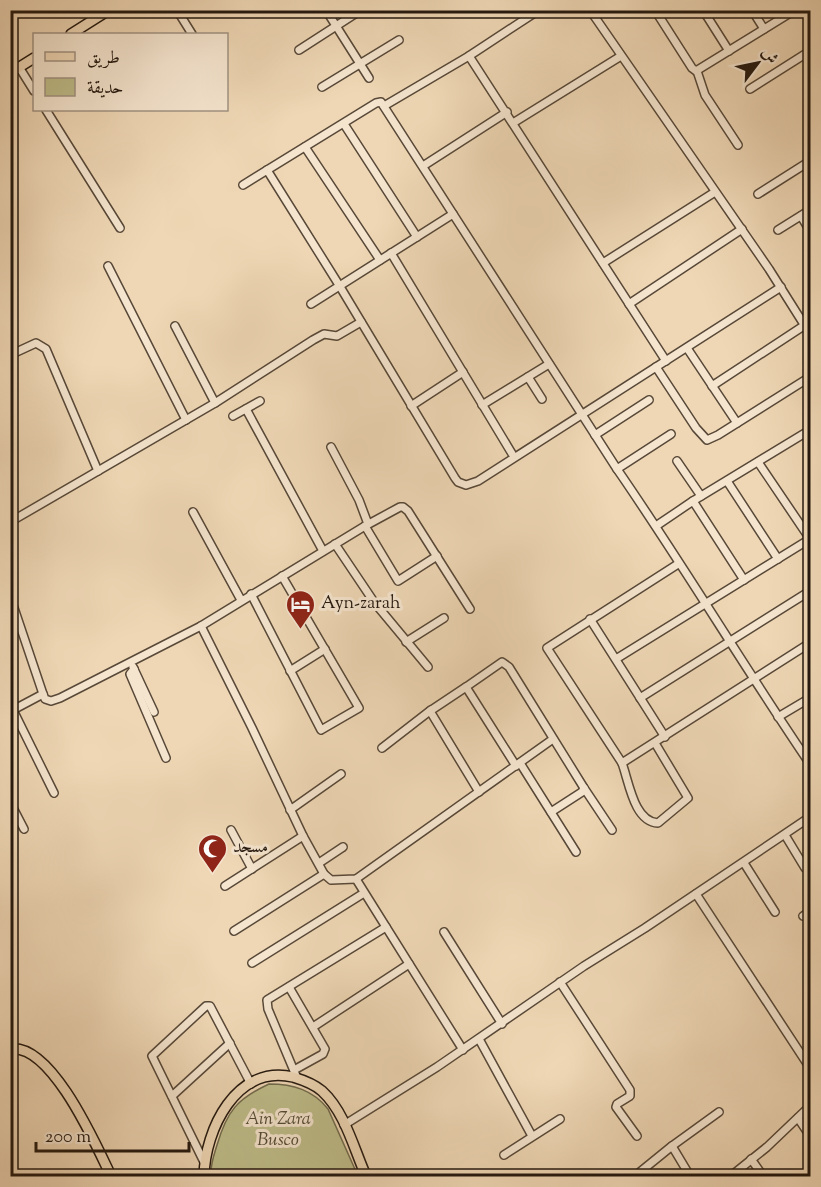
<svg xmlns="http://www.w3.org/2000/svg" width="821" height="1187" viewBox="0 0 821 1187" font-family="'Sorts Mill Goudy',Amiri,serif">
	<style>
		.green { fill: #bebd8a; stroke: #716a4c; stroke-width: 1.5 }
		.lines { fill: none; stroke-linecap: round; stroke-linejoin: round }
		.minor-casing { stroke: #574838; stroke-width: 10 }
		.major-casing { stroke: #24180f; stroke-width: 12 }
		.minor { stroke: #f5e5cf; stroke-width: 7 }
		.major { stroke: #efd7b5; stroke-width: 9 }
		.labels { text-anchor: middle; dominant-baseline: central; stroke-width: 6; stroke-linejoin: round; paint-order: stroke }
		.poi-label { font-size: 18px; fill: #24180f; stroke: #f5e5cf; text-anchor: start }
		.park-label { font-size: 18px; font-style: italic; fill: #524a34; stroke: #f5e5cf }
	</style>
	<rect width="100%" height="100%" fill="#efd7b5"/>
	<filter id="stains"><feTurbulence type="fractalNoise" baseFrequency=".00333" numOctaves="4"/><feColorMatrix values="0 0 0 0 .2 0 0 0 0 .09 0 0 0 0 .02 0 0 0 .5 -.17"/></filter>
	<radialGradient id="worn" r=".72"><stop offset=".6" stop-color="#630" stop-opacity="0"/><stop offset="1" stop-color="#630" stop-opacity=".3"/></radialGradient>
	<!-- green -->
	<path class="green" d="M269,1084C293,1084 313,1090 328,1109L358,1176H211C210,1165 214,1155 217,1145C227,1111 237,1099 269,1084Z"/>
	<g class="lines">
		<defs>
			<g id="minor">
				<path d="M177,10L192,34"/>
				<path d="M326,10L369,78"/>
				<path d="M590,10L769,269L810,334"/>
				<path d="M655,10L692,68L696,71L795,10"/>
				<path d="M703,10L729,51"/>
				<path d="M752,10L764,29"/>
				<path d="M299,50L361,10"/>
				<path d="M469,56L666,361"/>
				<path d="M19,67L34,91"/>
				<path d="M697,71L705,95L738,145"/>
				<path d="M322,87L399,40"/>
				<path d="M750,89L810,51"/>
				<path d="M384,106L469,56L539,10"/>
				<path d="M46,110L120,228"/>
				<path d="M513,123L621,56"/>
				<path d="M344,124L417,237"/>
				<path d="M305,147L380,260"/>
				<path d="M423,166L507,112"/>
				<path d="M267,170L339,285L455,478L458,482L466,485L478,481L781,287"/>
				<path d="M243,185L376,103L381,102L617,469C684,566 744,667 810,764"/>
				<path d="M758,194L810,161"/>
				<path d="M801,216L810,231"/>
				<path d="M778,230L810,210"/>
				<path d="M391,253L514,457"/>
				<path d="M603,263L715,192"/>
				<path d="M108,266L186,420"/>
				<path d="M311,304L453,214"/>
				<path d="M629,304L742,229"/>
				<path d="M687,348L737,423"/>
				<path d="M10,355L36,343L46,349L98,471"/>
				<path d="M656,367L696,428L707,440L718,435L810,377"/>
				<path d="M528,377L542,399"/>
				<path d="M712,386L805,325"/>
				<path d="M215,403L313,340L324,334L337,336L361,322"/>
				<path d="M482,405L549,364"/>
				<path d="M411,406L463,372"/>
				<path d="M246,409L323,551"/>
				<path d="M233,416L260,401"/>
				<path d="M595,435L649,400"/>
				<path d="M331,447L359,500L368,524"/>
				<path d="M677,461L701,496"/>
				<path d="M617,469L671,434"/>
				<path d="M727,481L778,559"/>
				<path d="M693,501L744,580"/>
				<path d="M193,512L241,600"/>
				<path d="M10,522L215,403L175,326"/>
				<path d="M365,526L398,581L437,556"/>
				<path d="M656,526L693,501L810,430"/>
				<path d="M335,544L374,602L428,667"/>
				<path d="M678,564L547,648L622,763L810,643"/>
				<path d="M251,594L321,730L359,708L282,576"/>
				<path d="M10,596L43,694L45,699L51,701L60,698L201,626L365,526L400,507H403L408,511L470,609"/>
				<path d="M590,619L665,737"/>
				<path d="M201,626L252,728L303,836L324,874L331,880L356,879L553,739"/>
				<path d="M406,642L444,618"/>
				<path d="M616,659L810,539L758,462"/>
				<path d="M133,667L154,712"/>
				<path d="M134,669L130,674L166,758"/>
				<path d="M290,671L325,649"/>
				<path d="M466,687L430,711L479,792"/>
				<path d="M640,698L810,591"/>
				<path d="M13,710L54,793"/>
				<path d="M11,711L43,694"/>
				<path d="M778,717L810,698"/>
				<path d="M382,748L431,710"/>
				<path d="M520,763L576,852"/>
				<path d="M622,763C629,782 634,822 658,823L688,798L655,743"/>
				<path d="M516,766L466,687L502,662L509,667L584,788L612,830"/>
				<path d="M10,802L24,829"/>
				<path d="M290,810L341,774"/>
				<path d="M551,812L582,792L584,788"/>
				<path d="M231,830L252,869"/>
				<path d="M785,835L805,868L810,871"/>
				<path d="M319,863L343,847"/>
				<path d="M744,863L775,912"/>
				<path d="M356,879L463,1050"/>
				<path d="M225,886L303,836"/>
				<path d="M696,894L810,1068"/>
				<path d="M803,916L810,911"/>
				<path d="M234,931L324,874"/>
				<path d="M444,932L502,1024"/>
				<path d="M252,963L364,893"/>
				<path d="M560,982L630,1090V1096L617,1104L616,1107L637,1136"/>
				<path d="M289,987L325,1049L323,1054L294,1070"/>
				<path d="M313,1027L409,964"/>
				<path d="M479,1039L532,1136"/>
				<path d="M297,1078L268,1009L267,1000L386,927"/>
				<path d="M172,1096L230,1043"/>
				<path d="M798,1118L810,1136"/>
				<path d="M344,1125L437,1067L584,966L645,928L810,817"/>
				<path d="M672,1146L719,1112"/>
				<path d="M504,1155L560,1119"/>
				<path d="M751,1159L763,1176"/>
				<path d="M204,1162L152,1056L206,1006H210L251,1084"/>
				<path d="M640,1172L672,1146L690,1176"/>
				<path d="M731,1176L767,1147L810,1106"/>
			</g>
			<g id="major">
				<path d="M71,34L109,10"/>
				<path d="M10,73L34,58"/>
				<path d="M10,1049C51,1042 96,1145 111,1176"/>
				<path d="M204,1176C205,1130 236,1064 293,1077C303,1080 314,1084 322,1091C345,1112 354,1149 366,1176"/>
			</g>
		</defs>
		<!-- minor casing -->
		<use href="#minor" class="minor-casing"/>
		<!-- major casing -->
		<use href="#major" class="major-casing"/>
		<!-- minor -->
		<use href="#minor" class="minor"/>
		<!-- major -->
		<use href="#major" class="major"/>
	</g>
	<!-- icons -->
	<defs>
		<symbol id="hotel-pin" viewBox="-11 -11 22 30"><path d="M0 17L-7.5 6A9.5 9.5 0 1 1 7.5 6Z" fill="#8f2418" stroke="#f5e5cf"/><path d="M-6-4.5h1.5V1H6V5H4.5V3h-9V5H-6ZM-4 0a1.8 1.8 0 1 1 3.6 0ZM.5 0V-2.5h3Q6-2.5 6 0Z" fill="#fff"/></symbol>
		<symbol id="mosque-pin" viewBox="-11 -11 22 30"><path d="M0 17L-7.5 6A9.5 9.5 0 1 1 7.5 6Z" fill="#8f2418" stroke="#f5e5cf"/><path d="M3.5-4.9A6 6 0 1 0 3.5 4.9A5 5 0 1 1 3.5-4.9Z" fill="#fff"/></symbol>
	</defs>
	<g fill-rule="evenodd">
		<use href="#hotel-pin" x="284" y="588" width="33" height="45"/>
		<use href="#mosque-pin" x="196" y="832" width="33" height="45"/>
	</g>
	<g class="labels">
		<!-- poi labels -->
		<g class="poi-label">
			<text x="321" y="604">Ayn-zarah</text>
			<text x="233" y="848">مسجد</text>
		</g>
		<!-- park labels -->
		<g class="park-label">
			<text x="278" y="1120">Ain Zara<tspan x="278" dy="21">Busco</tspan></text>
		</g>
	</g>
	<!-- margin -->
	<rect width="821" height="1187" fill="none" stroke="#efd7b5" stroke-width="36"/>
	<rect x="12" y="12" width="797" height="1163" fill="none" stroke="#24180f" stroke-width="3"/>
	<rect x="18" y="18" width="785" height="1151" fill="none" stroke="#24180f" stroke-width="1.5"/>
	<!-- legend -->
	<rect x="33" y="33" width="195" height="78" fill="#f5e5cf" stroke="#a19382" stroke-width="1.5"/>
	<rect x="45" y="52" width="30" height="9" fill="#efd7b5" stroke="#a19382" stroke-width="1.5"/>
	<text x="87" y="63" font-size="18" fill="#24180f">طريق</text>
	<rect x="45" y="78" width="30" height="18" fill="#bebd8a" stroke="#a19382" stroke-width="1.5"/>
	<text x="87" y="93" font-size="18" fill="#24180f">حديقة</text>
	<!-- north arrow -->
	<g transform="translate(758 63) rotate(58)" stroke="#f5e5cf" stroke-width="4.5" paint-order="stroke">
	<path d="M0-4.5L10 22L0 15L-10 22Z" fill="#24180f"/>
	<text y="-9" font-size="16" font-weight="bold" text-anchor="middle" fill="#24180f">ش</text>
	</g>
	<!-- scale -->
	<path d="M36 1142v9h153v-9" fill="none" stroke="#24180f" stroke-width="3"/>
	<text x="45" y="1142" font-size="18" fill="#24180f" stroke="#f5e5cf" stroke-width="4.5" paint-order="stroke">200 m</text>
	<rect width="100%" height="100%" filter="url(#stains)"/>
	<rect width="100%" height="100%" fill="url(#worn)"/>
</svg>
